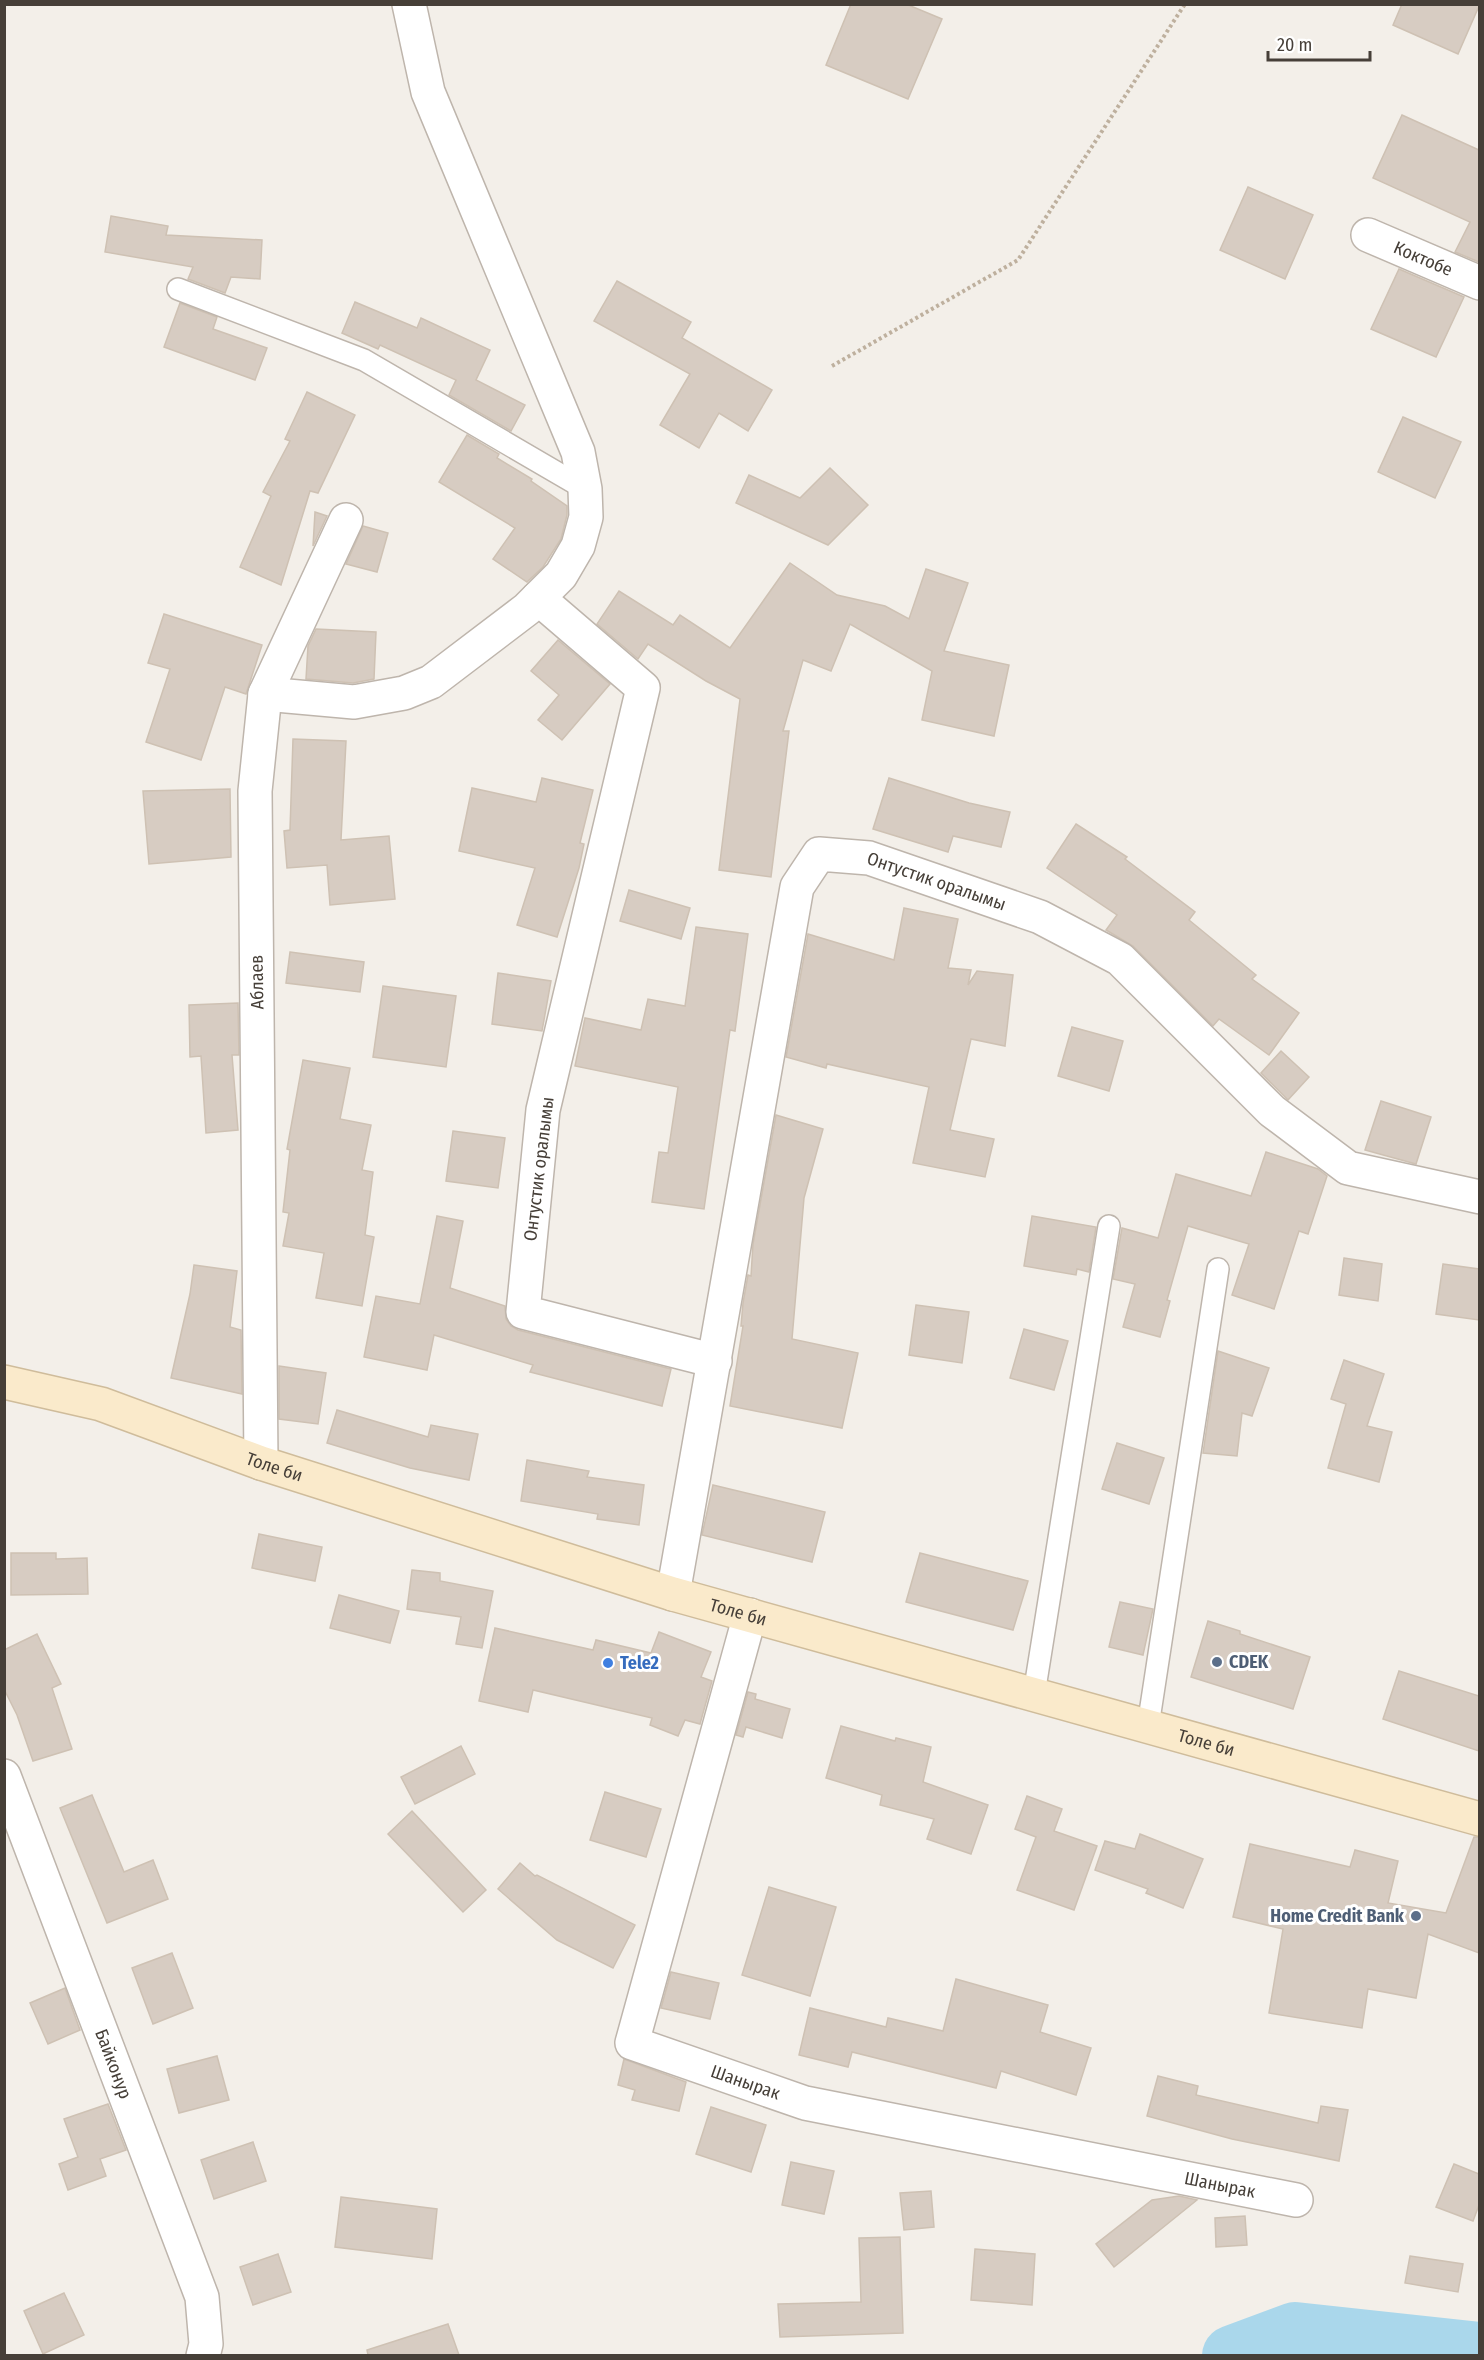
<svg xmlns="http://www.w3.org/2000/svg" width="1484" height="2360" viewBox="0 0 1484 2360" font-family="'Fira Sans Condensed',sans-serif">
	<style>
		.lines { fill: none; stroke-linecap: round; stroke-linejoin: round }
		.river { stroke: #aad7eb; stroke-width: 62 }
		.building { fill: #d7ccc2; stroke: #cec1b3; stroke-width: 1.5 }
		.service-casing { stroke: #beb5ac; stroke-width: 24 }
		.minor-casing { stroke: #beb5ac; stroke-width: 36 }
		.secondary-casing { stroke: #cfbc9b; stroke-width: 36 }
		.path { stroke: #beb09e; stroke-width: 4; stroke-dasharray: 3 3; stroke-linecap: butt }
		.service { stroke: #fff; stroke-width: 21 }
		.minor { stroke: #fff; stroke-width: 33 }
		.secondary { stroke: #faeacb; stroke-width: 33 }
		.service-dot { fill: #5c6f8a; stroke: #fff; stroke-width: 2 }
		.shop-dot { fill: #3f7fe0; stroke: #fff; stroke-width: 2 }
		.labels { text-anchor: middle; dominant-baseline: central; stroke-width: 6; stroke-linejoin: round; paint-order: stroke }
		.street-label { font-size: 18px; fill: #463f38; stroke: #fff }
		.service-label { font-size: 18px; font-weight: bold; fill: #4e5e75; stroke: #fff; text-anchor: start }
		.shop-label { font-size: 18px; font-weight: bold; fill: #366cbe; stroke: #fff; text-anchor: start }
	</style>
	<rect width="100%" height="100%" fill="#f3efe9"/>
	<g class="lines">
		<!-- river -->
		<path class="river" d="M1233,2356L1295,2333L1480,2353"/>
	</g>
	<!-- building -->
	<g class="building">
		<path d="M851,4H906L942,19L908,99L826,65Z"/>
		<path d="M1402,4H1479V6L1458,54L1393,25Z"/>
		<path d="M1402,115L1479,150V262L1455,252L1470,222L1373,178Z"/>
		<path d="M1248,187L1313,215L1285,279L1220,250Z"/>
		<path d="M111,216L168,226L166,235L262,240L260,279L231,277L225,293L188,279L193,267L105,252Z"/>
		<path d="M1399,269L1464,297L1436,357L1371,329Z"/>
		<path d="M617,281L691,322L682,338L772,390L748,431L719,413L699,448L660,425L690,374L594,321Z"/>
		<path d="M355,302L417,328L421,318L490,350L476,380L525,405L511,431L449,395L456,380L380,345L378,349L342,333Z"/>
		<path d="M180,303L217,317L213,329L267,348L255,380L164,347Z"/>
		<path d="M307,392L355,415L318,493L310,491L281,585L240,567L271,496L263,492L290,441L285,439Z"/>
		<path d="M1403,417L1461,442L1435,498L1378,472Z"/>
		<path d="M467,435L499,454L497,458L532,479L531,481L567,506V515L561,539L543,567L527,582L493,559L515,528L439,482Z"/>
		<path d="M830,468L868,505L828,545L736,503L749,475L800,498Z"/>
		<path d="M315,512L327,516L313,546Z"/>
		<path d="M363,526L388,533L377,572L346,564Z"/>
		<path d="M790,563L837,595L885,606L909,619L926,569L968,583L944,651L1009,665L994,736L922,720L932,671L850,624L831,671L803,660L783,731H789L771,877L719,870L740,699L706,681L648,644L638,659L597,624L619,591L673,625L680,615L730,648Z"/>
		<path d="M164,614L262,645L246,694L225,687L201,760L146,742L170,669L148,663Z"/>
		<path d="M316,629L376,632L374,679L353,683L306,679L308,646Z"/>
		<path d="M558,640L610,684L562,740L538,720L559,695L531,671Z"/>
		<path d="M293,739L346,741L341,840L389,836L395,899L330,905L327,865L287,868L284,831L290,830Z"/>
		<path d="M542,778L593,790L580,843L584,844L579,868L557,937L517,925L535,868L459,851L472,788L536,802Z"/>
		<path d="M889,778L969,803L1010,812L1001,847L953,836L948,852L873,829Z"/>
		<path d="M230,789L231,857L149,864L143,791Z"/>
		<path d="M1076,824L1127,857L1125,859L1195,912L1189,920L1256,975L1252,979L1299,1013L1269,1055L1219,1019L1213,1026L1133,946L1106,930L1117,915L1047,868Z"/>
		<path d="M629,890L690,908L681,939L620,921Z"/>
		<path d="M904,908L958,919L948,968L971,970L968,985L977,971L1013,975L1005,1046L971,1039L950,1130L994,1139L985,1177L913,1163L929,1087L827,1064L826,1068L786,1057L808,934L894,960Z"/>
		<path d="M696,927L748,934L735,1031L730,1030L704,1209L652,1202L659,1152L668,1153L678,1087L575,1066L585,1018L641,1030L648,999L685,1006Z"/>
		<path d="M290,952L364,962L360,992L286,983Z"/>
		<path d="M498,973L551,981L542,1031L492,1024Z"/>
		<path d="M383,986L456,996L446,1067L373,1057Z"/>
		<path d="M238,1003L239,1055H232L238,1130L206,1133L201,1056L190,1057L189,1005Z"/>
		<path d="M1072,1027L1123,1041L1109,1091L1058,1076Z"/>
		<path d="M1281,1051L1309,1077L1288,1100L1261,1073Z"/>
		<path d="M303,1060L350,1068L340,1119L371,1125L362,1170L373,1172L365,1235L374,1237L362,1306L316,1298L324,1253L283,1246L289,1213L283,1212L290,1150L287,1149Z"/>
		<path d="M1381,1101L1431,1117L1416,1164L1365,1150Z"/>
		<path d="M776,1115L823,1129L804,1198L792,1339L858,1353L842,1428L730,1406L743,1326H741L743,1303L748,1275L751,1276L753,1244Z"/>
		<path d="M453,1131L505,1138L498,1188L446,1181Z"/>
		<path d="M1266,1152L1318,1169L1327,1176L1308,1234L1299,1231L1274,1309L1232,1295L1249,1244L1188,1226L1167,1300L1170,1301L1160,1337L1123,1327L1135,1284L1113,1279L1122,1228L1158,1238L1176,1174L1251,1196Z"/>
		<path d="M437,1216L463,1221L450,1288L505,1306L506,1319L511,1326L518,1330L671,1369L662,1406L530,1372L533,1365L434,1335L427,1370L364,1357L376,1296L420,1304Z"/>
		<path d="M1032,1216L1096,1227L1089,1272L1077,1269L1076,1275L1024,1266Z"/>
		<path d="M1344,1258L1382,1264L1378,1301L1339,1295Z"/>
		<path d="M1443,1264L1479,1269V1320L1436,1314Z"/>
		<path d="M194,1265L237,1271L230,1327L241,1330L242,1394L171,1378L190,1294Z"/>
		<path d="M916,1305L969,1312L962,1363L909,1355Z"/>
		<path d="M1024,1329L1068,1341L1054,1390L1010,1378Z"/>
		<path d="M1218,1351L1269,1368L1252,1416L1242,1413L1237,1456L1203,1453Z"/>
		<path d="M1344,1360L1384,1374L1367,1426L1392,1432L1379,1482L1328,1468L1346,1404L1331,1399Z"/>
		<path d="M279,1366L326,1373L318,1424L279,1419Z"/>
		<path d="M337,1410L428,1437L431,1425L478,1434L469,1480L410,1468L327,1443Z"/>
		<path d="M1117,1443L1164,1458L1149,1504L1102,1489Z"/>
		<path d="M527,1460L589,1471L587,1477L644,1485L639,1525L597,1519L598,1514L521,1501Z"/>
		<path d="M713,1485L825,1512L812,1562L702,1535Z"/>
		<path d="M259,1534L322,1547L315,1581L252,1568Z"/>
		<path d="M11,1553H56V1559L87,1558L88,1594L11,1595Z"/>
		<path d="M920,1553L1028,1581L1013,1630L906,1602Z"/>
		<path d="M412,1570L440,1573V1581L493,1591L482,1648L456,1644L461,1617L407,1609Z"/>
		<path d="M339,1595L399,1611L390,1643L330,1628Z"/>
		<path d="M1120,1602L1153,1609L1143,1655L1109,1647Z"/>
		<path d="M1208,1621L1240,1631V1634L1310,1657L1293,1709L1191,1677Z"/>
		<path d="M495,1628L593,1650L596,1640L651,1653L659,1632L711,1652L701,1677L712,1681L700,1724L685,1720L678,1736L650,1725L652,1718L533,1690L528,1712L479,1701Z"/>
		<path d="M37,1634L61,1684L52,1688L72,1749L33,1761L17,1715L4,1689V1650Z"/>
		<path d="M1399,1671L1479,1696V1751L1383,1719Z"/>
		<path d="M748,1692L756,1694L755,1699L790,1709L782,1738L746,1727L743,1737L736,1735Z"/>
		<path d="M841,1726L895,1741L896,1738L931,1747L923,1782L988,1805L971,1854L927,1839L934,1819L880,1805L882,1795L826,1778Z"/>
		<path d="M461,1746L475,1774L415,1804L401,1777Z"/>
		<path d="M605,1792L661,1809L646,1857L590,1840Z"/>
		<path d="M92,1795L124,1872L153,1860L168,1899L107,1923L60,1808Z"/>
		<path d="M1027,1796L1062,1809L1054,1831L1097,1846L1074,1910L1017,1890L1036,1837L1015,1829Z"/>
		<path d="M412,1811L486,1890L463,1912L388,1834Z"/>
		<path d="M1140,1834L1203,1859L1183,1908L1146,1893L1148,1889L1095,1870L1105,1841L1135,1849Z"/>
		<path d="M1474,1837H1479V1953L1428,1934L1416,1998L1368,1989L1362,2028L1269,2013L1283,1929L1233,1917L1250,1844L1350,1867L1355,1850L1398,1861L1388,1903L1446,1913Z"/>
		<path d="M520,1863L535,1876L537,1875L635,1925L613,1968L557,1940L498,1889Z"/>
		<path d="M769,1887L836,1907L810,1996L742,1975Z"/>
		<path d="M172,1953L193,2008L153,2024L132,1968Z"/>
		<path d="M671,1972L719,1983L710,2019L661,2008Z"/>
		<path d="M956,1979L1048,2005L1040,2032L1091,2048L1076,2095L1001,2071L996,2088L852,2052L848,2067L799,2055L810,2008L886,2027L888,2018L943,2031Z"/>
		<path d="M65,1988L80,2030L48,2044L30,2003Z"/>
		<path d="M217,2056L229,2100L179,2113L167,2069Z"/>
		<path d="M624,2059L686,2082L679,2111L632,2100L635,2090L618,2085Z"/>
		<path d="M1158,2076L1198,2086L1196,2095L1318,2123L1321,2106L1348,2110L1339,2161L1232,2139L1147,2116Z"/>
		<path d="M108,2104L126,2150L100,2159L106,2176L68,2190L59,2164L78,2157L64,2119Z"/>
		<path d="M711,2107L766,2125L751,2172L696,2154Z"/>
		<path d="M253,2142L266,2181L214,2199L201,2160Z"/>
		<path d="M791,2162L834,2171L824,2214L782,2205Z"/>
		<path d="M1454,2164L1479,2174V2205L1473,2221L1436,2207Z"/>
		<path d="M931,2191L934,2227L904,2230L900,2193Z"/>
		<path d="M1179,2196L1197,2200L1114,2267L1096,2244L1152,2200Z"/>
		<path d="M341,2197L437,2209L432,2259L335,2247Z"/>
		<path d="M1245,2216L1247,2245L1216,2247L1215,2218Z"/>
		<path d="M900,2237L903,2333L780,2337L778,2304L861,2302L859,2238Z"/>
		<path d="M975,2249L1035,2254L1032,2305L971,2300Z"/>
		<path d="M278,2254L291,2292L253,2305L240,2267Z"/>
		<path d="M1410,2256L1463,2264L1458,2292L1405,2283Z"/>
		<path d="M64,2293L84,2335L43,2354L24,2311Z"/>
		<path d="M448,2324L459,2355H368L367,2350Z"/>
	</g>
	<g class="lines">
		<defs>
			<g id="service">
				<path d="M178,289L364,360L585,489"/>
				<path d="M1034,1694L1109,1226"/>
				<path d="M1148,1726L1218,1269"/>
			</g>
			<g id="minor">
				<path id="s1" d="M1368,235L1480,283"/>
				<path d="M538,598L643,688L543,1110L523,1312L715,1361"/>
				<path d="M265,694L354,702L404,693L431,682L527,609L561,575L578,546L586,517L585,489L578,452L428,92L409,4"/>
				<path d="M261,1463L255,791L265,694L346,520"/>
				<path id="s2" d="M673,1594L797,887L819,854L869,858L1040,917L1120,959L1272,1111L1348,1168L1480,1197"/>
				<path id="s3" d="M750,1615L632,2043L805,2103L1296,2200"/>
				<path id="s4" d="M4,1776L202,2297L206,2344L203,2356"/>
			</g>
			<g id="secondary">
				<path id="s5" d="M4,1382L101,1404L261,1463L673,1594L1480,1819"/>
			</g>
		</defs>
		<!-- service casing -->
		<use href="#service" class="service-casing"/>
		<!-- minor casing -->
		<use href="#minor" class="minor-casing"/>
		<!-- secondary casing -->
		<use href="#secondary" class="secondary-casing"/>
		<!-- path -->
		<path class="path" d="M832,366L1018,260L1185,4"/>
		<!-- service -->
		<use href="#service" class="service"/>
		<!-- minor -->
		<use href="#minor" class="minor"/>
		<!-- secondary -->
		<use href="#secondary" class="secondary"/>
	</g>
	<!-- markers -->
	<g class="service-dot">
		<circle cx="1217" cy="1662" r="6"/>
		<circle cx="1416" cy="1916" r="6"/>
	</g>
	<circle class="shop-dot" cx="608" cy="1663" r="6"/>
	<g class="labels">
		<!-- street labels -->
		<g class="street-label">
			<text stroke="none"><textPath href="#s1" startOffset="60">Коктобе</textPath></text>
			<text stroke="none"><textPath href="#s2" startOffset="879">Онтустик оралымы</textPath></text>
			<text transform="translate(257 982) rotate(-91)">Аблаев</text>
			<text transform="translate(539 1169) rotate(-83)">Онтустик оралымы</text>
			<text stroke="none"><textPath href="#s5" startOffset="284">Толе би</textPath></text>
			<text stroke="none"><textPath href="#s5" startOffset="770">Толе би</textPath></text>
			<text stroke="none"><textPath href="#s5" startOffset="1256">Толе би</textPath></text>
			<text stroke="none"><textPath href="#s4" startOffset="308">Байконур</textPath></text>
			<text stroke="none"><textPath href="#s3" startOffset="564">Шанырак</textPath></text>
			<text stroke="none"><textPath href="#s3" startOffset="1050">Шанырак</textPath></text>
		</g>
		<!-- service labels -->
		<g class="service-label">
			<text x="1229" y="1662">CDEK</text>
			<text x="1404" y="1916" text-anchor="end">Home Credit Bank</text>
		</g>
		<!-- shop labels -->
		<g class="shop-label">
			<text x="620" y="1663">Tele2</text>
		</g>
	</g>
	<!-- border -->
	<rect width="1484" height="2360" fill="none" stroke="#463f38" stroke-width="12"/>
	<!-- scale -->
	<path d="M1268 51v9h102v-9" fill="none" stroke="#463f38" stroke-width="3"/>
	<text x="1277" y="51" font-size="18" fill="#463f38" stroke="#ffffff" stroke-width="4.5" paint-order="stroke">20 m</text>
</svg>
